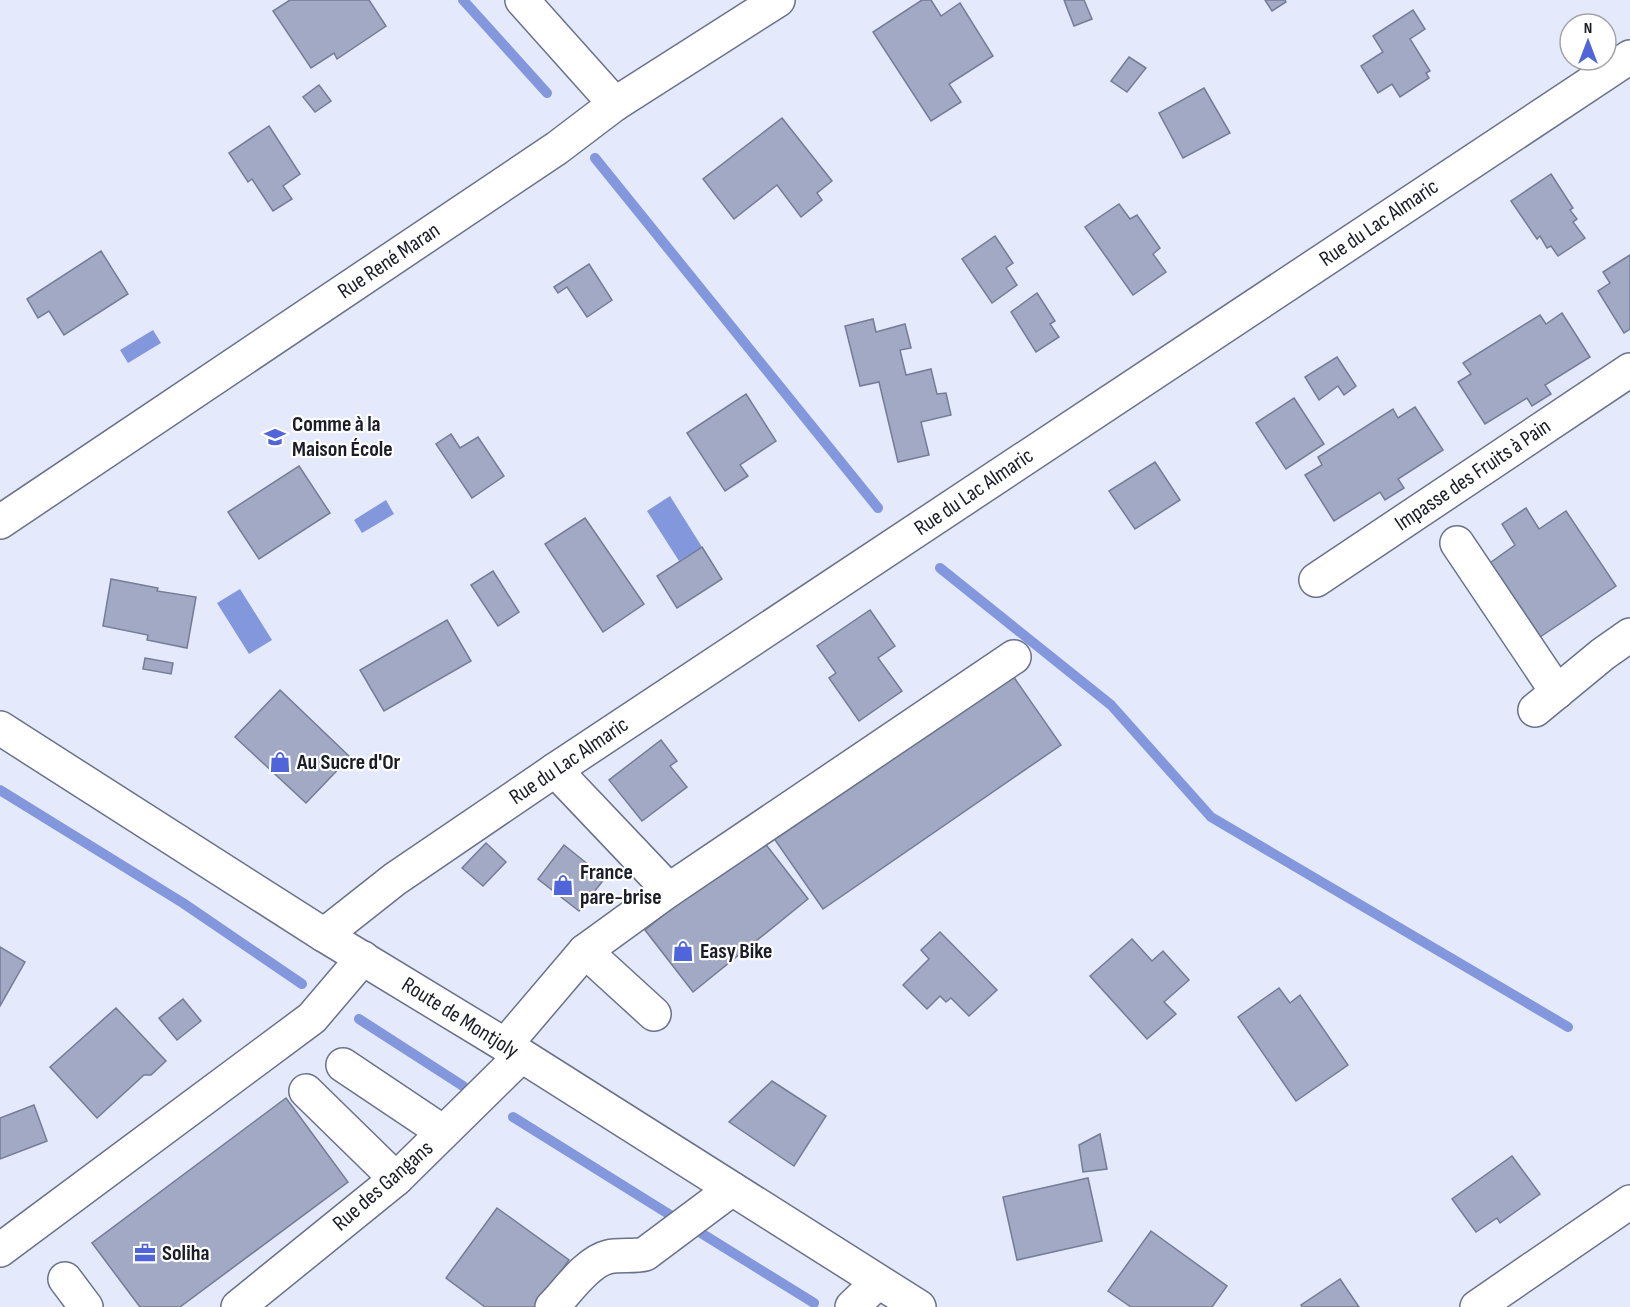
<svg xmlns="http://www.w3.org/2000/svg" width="1630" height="1307" viewBox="0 0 1630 1307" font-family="'Sofia Sans Condensed',sans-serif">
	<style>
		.water { fill: #8397dd }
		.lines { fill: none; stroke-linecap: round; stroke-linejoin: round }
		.stream { stroke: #8397dd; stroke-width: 10 }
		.building { fill: #a1a9c5; stroke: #747c96; stroke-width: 1.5 }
		.minor-casing { stroke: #6a728b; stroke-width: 36 }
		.major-casing { stroke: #6a728b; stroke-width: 36 }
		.minor { stroke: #fff; stroke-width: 33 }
		.major { stroke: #fff; stroke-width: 33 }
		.labels { text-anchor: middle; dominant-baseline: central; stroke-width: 4.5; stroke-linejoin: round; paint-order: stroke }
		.street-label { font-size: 22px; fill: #1a1d27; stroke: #fff }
		.poi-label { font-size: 22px; font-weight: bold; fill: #1a1d27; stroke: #fff; text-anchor: start }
	</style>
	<rect width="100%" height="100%" fill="#e4e9fb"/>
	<!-- water -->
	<g class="water">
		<path d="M153,330L161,343L128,363L120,350Z"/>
		<path d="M670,496L702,547L679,561L647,511Z"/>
		<path d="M386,500L394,514L362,533L354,520Z"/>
		<path d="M240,589L272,640L249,654L217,603Z"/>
	</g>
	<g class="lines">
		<!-- stream -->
		<g class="stream">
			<path d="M463,0L547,93"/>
			<path d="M595,158L878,508"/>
			<path d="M940,568L1111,705L1211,817L1568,1027"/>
			<path d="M0,790L183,903L302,984"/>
			<path d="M359,1019L463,1086"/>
			<path d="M513,1117L675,1218"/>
			<path d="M701,1233L814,1303"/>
		</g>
	</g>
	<!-- building -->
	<g class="building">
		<path d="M290,0H369L386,26L337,59L334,53L311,68L273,11Z"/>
		<path d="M922,0H931L941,16L960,3L993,56L949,84L961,102L931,121L873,32Z"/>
		<path d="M1064,0H1084L1092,19L1074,26Z"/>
		<path d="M1265,0H1285L1286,2L1272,11Z"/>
		<path d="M1413,10L1425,29L1410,39L1430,71L1426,73L1429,78L1400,97L1392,84L1378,93L1361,66L1383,52L1373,36Z"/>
		<path d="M1129,57L1146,68L1127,92L1111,81Z"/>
		<path d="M319,85L331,101L315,112L303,97Z"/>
		<path d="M1204,88L1230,133L1183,158L1159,113Z"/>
		<path d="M782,118L832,181L817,193L822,200L801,217L777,185L734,219L703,179Z"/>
		<path d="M269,126L300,174L283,186L292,199L273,211L252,179L248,182L229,153Z"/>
		<path d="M1551,174L1573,208L1570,210L1577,219L1573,222L1585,238L1558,256L1551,246L1547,248L1540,236L1537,239L1511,201Z"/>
		<path d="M1119,204L1130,219L1137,215L1160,248L1153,254L1166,272L1133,295L1085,227Z"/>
		<path d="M995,236L1013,263L1006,268L1017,285L992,303L962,259Z"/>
		<path d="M101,251L128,294L64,335L49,311L38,318L27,299Z"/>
		<path d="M1630,255V329L1624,333L1598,291L1610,283L1603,272Z"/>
		<path d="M589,264L612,300L587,317L567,287L558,293L554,287Z"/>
		<path d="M1037,293L1055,321L1050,324L1059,337L1036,352L1011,312Z"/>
		<path d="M1562,313L1590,357L1545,385L1551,394L1532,406L1527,398L1485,424L1458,382L1471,374L1463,363L1540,315L1546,324Z"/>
		<path d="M873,319L876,332L905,324L911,348L900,350L906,375L931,369L937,394L946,393L951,415L921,422L929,455L898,462L879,382L860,386L845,326Z"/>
		<path d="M1337,357L1356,386L1344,395L1338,386L1319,400L1305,377Z"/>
		<path d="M746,394L776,441L740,465L748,476L725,491L687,433Z"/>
		<path d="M1294,398L1324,444L1286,469L1256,423Z"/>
		<path d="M1415,407L1443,450L1398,479L1404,488L1385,500L1380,492L1334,521L1305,475L1322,465L1318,457L1393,409L1398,418Z"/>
		<path d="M451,434L460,448L478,437L504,476L472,498L436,444Z"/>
		<path d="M1155,462L1180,500L1135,529L1109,491Z"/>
		<path d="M299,466L330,513L259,559L228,512Z"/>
		<path d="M1526,508L1539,529L1566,511L1616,586L1540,637L1490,563L1515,545L1502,524Z"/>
		<path d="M585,518L644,604L603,632L545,544Z"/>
		<path d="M702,547L722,579L677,608L657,576Z"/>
		<path d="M493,571L519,612L498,626L471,585Z"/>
		<path d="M111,579L158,588L157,591L196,597L187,648L147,640L148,635L103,626Z"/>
		<path d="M870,610L895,646L878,658L902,691L859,721L829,678L836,673L817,646Z"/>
		<path d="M447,620L471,661L384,711L360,670Z"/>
		<path d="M145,658L173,663L171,674L143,669Z"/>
		<path d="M1011,673L1061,745L823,909L773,837Z"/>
		<path d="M280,690L350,757L306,803L235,737Z"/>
		<path d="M661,740L677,761L670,766L687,787L642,821L609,780Z"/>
		<path d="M760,837L808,899L693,992L645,930Z"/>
		<path d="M486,843L506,862L483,886L462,868Z"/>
		<path d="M564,845L605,878L579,911L538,879Z"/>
		<path d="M940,932L997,990L969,1016L951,998L946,1002L940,996L927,1009L903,985L929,959L921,950Z"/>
		<path d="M1132,939L1152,961L1163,951L1189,980L1164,1002L1176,1014L1147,1039L1090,976Z"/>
		<path d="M0,947L25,962L0,1006Z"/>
		<path d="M1279,988L1290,1003L1300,995L1348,1065L1296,1101L1238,1017Z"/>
		<path d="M183,999L201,1021L177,1040L159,1018Z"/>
		<path d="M116,1008L166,1061L151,1075H144L97,1118L50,1067Z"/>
		<path d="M772,1081L826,1116L794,1166L729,1122Z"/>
		<path d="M286,1098L348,1182L180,1307H140L92,1243Z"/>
		<path d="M34,1105L47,1141L0,1159V1118Z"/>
		<path d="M1100,1134L1107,1169L1083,1172L1079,1145Z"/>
		<path d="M1512,1156L1540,1194L1500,1223L1497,1218L1476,1232L1452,1199Z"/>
		<path d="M1088,1178L1102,1241L1017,1260L1003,1197Z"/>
		<path d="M497,1208L569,1260L535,1307H485L446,1278Z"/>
		<path d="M1151,1231L1227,1286L1212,1307H1131L1108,1291Z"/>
		<path d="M1340,1279L1359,1307H1302L1301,1305Z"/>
	</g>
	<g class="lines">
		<defs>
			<g id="minor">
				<path d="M522,0L615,104"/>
				<path d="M0,522L557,148L615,104L778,0"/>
				<path d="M1457,543L1557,692"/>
				<path d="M1316,580L1630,370"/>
				<path d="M1535,710L1603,654L1630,635"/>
				<path d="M555,770L669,890"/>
				<path d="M324,935L395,879L555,770L1630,57"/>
				<path d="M585,951L669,890L1014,657"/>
				<path d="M505,1045L585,951L654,1014"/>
				<path d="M343,1065L443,1132"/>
				<path d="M306,1091L396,1179"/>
				<path d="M0,1250L312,1018L363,958"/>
				<path d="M65,1279L86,1307"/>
				<path d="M238,1307L396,1179L521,1056"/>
				<path d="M552,1307C567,1292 587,1262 608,1257C620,1254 633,1257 645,1254L732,1189"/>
				<path d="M852,1307L878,1282"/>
				<path d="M1477,1307L1630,1202"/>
			</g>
			<path id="major" d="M0,728L324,935L505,1045L919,1307"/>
		</defs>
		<!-- minor casing -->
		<use href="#minor" class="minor-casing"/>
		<!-- major casing -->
		<use href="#major" class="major-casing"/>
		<!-- minor -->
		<use href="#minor" class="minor"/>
		<!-- major -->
		<use href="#major" class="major"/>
	</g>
	<!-- icons -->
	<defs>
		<symbol id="school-bare" viewBox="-9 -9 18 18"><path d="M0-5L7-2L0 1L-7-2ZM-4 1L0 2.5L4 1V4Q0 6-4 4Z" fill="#5065da" stroke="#fff" stroke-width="2.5" paint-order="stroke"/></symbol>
		<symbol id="shop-bare" viewBox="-9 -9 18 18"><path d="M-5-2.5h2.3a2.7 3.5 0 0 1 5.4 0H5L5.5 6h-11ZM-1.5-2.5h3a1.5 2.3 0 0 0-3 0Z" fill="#5065da" stroke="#fff" stroke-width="2.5" paint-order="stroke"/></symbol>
		<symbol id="office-bare" viewBox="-9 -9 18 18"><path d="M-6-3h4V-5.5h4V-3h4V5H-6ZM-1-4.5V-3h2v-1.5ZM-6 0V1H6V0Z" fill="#5065da" stroke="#fff" stroke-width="2.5" paint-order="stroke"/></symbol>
	</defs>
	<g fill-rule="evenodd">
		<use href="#school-bare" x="260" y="422" width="30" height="30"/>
		<use href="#shop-bare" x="265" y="747" width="30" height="30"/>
		<use href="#shop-bare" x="548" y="870" width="30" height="30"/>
		<use href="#shop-bare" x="668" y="936" width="30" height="30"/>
		<use href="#office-bare" x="130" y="1238" width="30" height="30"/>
	</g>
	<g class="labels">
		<!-- street labels -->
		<g class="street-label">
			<text transform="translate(1379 223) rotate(-34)">Rue du Lac Almaric</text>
			<text transform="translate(389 261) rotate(-34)">Rue René Maran</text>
			<text transform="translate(1473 475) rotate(-34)">Impasse des Fruits à Pain</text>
			<text transform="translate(974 492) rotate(-34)">Rue du Lac Almaric</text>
			<text transform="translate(569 761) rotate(-34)">Rue du Lac Almaric</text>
			<text transform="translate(460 1018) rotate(32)">Route de Montjoly</text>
			<text transform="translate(383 1186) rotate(-41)">Rue des Gangans</text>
		</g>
		<!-- poi labels -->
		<g class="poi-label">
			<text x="292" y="424">Comme à la<tspan x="292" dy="25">Maison École</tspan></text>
			<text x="297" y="762">Au Sucre d'Or</text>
			<text x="580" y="872">France<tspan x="580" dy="25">pare-brise</tspan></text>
			<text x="700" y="951">Easy Bike</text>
			<text x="162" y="1253">Soliha</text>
		</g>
	</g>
	<!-- north arrow -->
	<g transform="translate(1588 42)"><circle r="28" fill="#ffffff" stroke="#a3a5a9" stroke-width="1.5"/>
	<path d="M0-4.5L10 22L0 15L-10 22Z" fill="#5065da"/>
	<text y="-9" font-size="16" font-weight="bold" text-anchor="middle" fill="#1a1d27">N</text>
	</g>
</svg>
